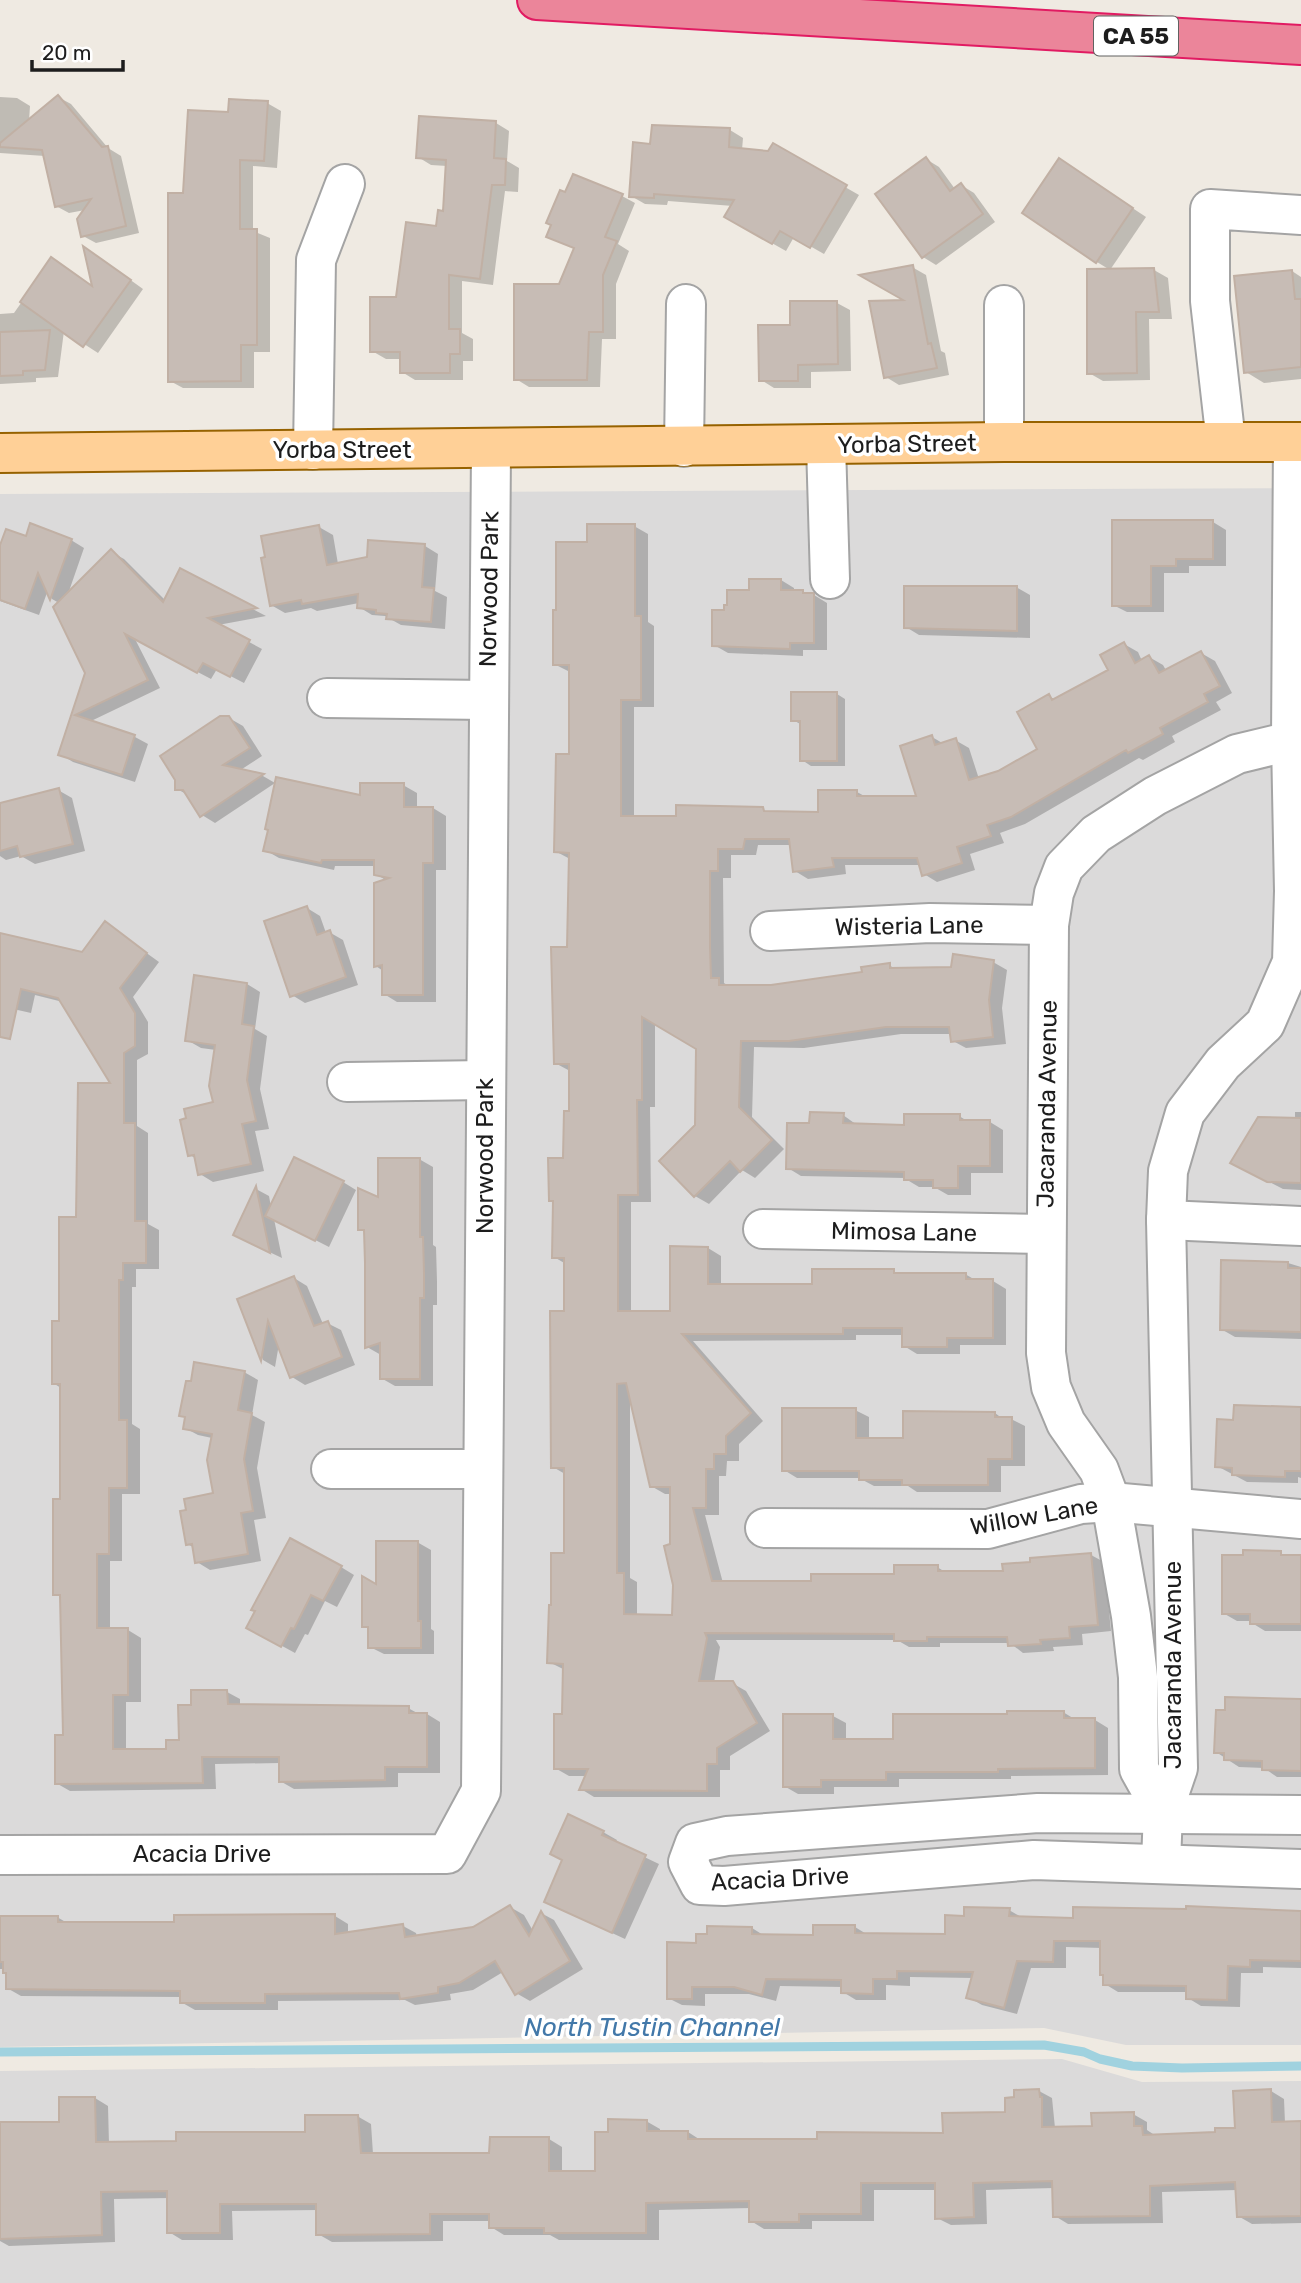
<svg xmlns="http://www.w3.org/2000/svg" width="1301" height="2283" viewBox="0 0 1301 2283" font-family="Rubik,sans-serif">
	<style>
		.residential { fill: #dbdada }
		.shadow { fill: #0003; fill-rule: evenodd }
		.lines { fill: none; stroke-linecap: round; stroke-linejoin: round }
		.stream { stroke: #a0d2df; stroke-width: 9 }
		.building { fill: #c7bcb5; stroke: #c1b0a4; stroke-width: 2; fill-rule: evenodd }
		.minor-casing { stroke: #a4a4a4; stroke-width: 42 }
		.major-casing { stroke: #966200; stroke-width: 42 }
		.highway-casing { stroke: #e11b62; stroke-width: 42 }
		.minor { stroke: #fff; stroke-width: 38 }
		.major { stroke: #ffd097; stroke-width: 38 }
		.highway { stroke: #eb859a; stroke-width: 38 }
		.labels { text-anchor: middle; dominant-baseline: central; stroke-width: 7; stroke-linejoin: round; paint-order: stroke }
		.shield { fill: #fff; stroke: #616161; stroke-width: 2 }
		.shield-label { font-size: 23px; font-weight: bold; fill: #1d1d1d }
		.street-label { font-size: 24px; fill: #1d1d1d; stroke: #fff }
		.water-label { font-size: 26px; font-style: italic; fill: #4278a9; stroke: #fff }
	</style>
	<rect width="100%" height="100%" fill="#efeae2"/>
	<!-- residential -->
	<g class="residential">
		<path d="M1301,488V2045H1126L1044,2028L0,2047V494Z"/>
		<path d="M1062,2059L1142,2082L1301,2081V2283H0V2071Z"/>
	</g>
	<!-- shadow -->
	<g class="shadow">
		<path d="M0,97L17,98L30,106L29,121L58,97L71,104L108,148L121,156L139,233L96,243L83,236L85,210L69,213L56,206L45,156L0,153Z"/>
		<path d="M267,103L281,111L277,168L253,166V231L270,238V352H254V388H183L170,381L185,195L230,114Z"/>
		<path d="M496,123L509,131L507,161L519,168L518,192L505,191L493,285L462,281V333L473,339V361H463V380H415L402,372V359H386L372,351L445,213L447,166L431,165L418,157Z"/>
		<path d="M730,130L743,138L742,150L769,153L773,146L859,195L824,254L794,237L786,251L726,217L733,206L668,201L667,205L645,204L631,196L652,146Z"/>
		<path d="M926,159L939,167L955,189L961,185L974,193L995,222L936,265L923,257Z"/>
		<path d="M1072,168L1146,217L1110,270L1097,262Z"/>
		<path d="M622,196L635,203L618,244L629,251L616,284V339H602L600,387H529L516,379L575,249L548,236Z"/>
		<path d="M97,256L143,289L98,353L64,331L58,377L36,378V382L0,384V314L14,313L52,259L95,288Z"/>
		<path d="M912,267L926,275L941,351L945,353L949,375L899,385L886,377L909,302Z"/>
		<path d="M1154,270L1168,278L1172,319H1149L1150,380L1103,381L1089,373Z"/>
		<path d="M1292,271L1301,277V379L1264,383L1246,372Z"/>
		<path d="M837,303L850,310L851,371L811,372V388H774L761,380L792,327Z"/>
		<path d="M1113,522H1213L1226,530V566H1189V573H1164V612H1127L1113,605Z"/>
		<path d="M634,526L648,534V622L654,626V707H634V817L677,818L762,809L769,813L820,814L857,792L868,798H919L932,737L944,744L955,740L969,748L979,779L999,773L1039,750L1049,696L1055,700L1110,671L1124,644L1138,652L1142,661L1149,657L1163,665L1167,672L1201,653L1215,661L1232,693L1216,702L1221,710L1172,736L1175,742L1143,760L1139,758L1025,824L1000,833L1004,843L970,854L975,870L937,882L924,874L921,865H845L846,874L808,879L795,871L791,845H758L756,855H731V878H723L724,983L730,987H771L864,974L889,965L897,970L952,969L993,962L1007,970L1002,1008L1006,1044L966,1048L953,1041L952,1034H901L804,1048L754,1047L752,1117L784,1149L755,1178L742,1170L709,1204L695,1196L662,1161L697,1125L698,1048L655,1023V1107H650L651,1202H631V1312H672L708,1248L721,1256V1286H814L893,1271L899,1274H965L977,1281H993L1006,1289V1345H960V1354H917L904,1346V1335H856V1340L693,1341L763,1421L739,1444V1461H727L726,1476H719V1515H705L723,1583L813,1582L896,1576L937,1567L947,1573H1004L1091,1555L1104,1562L1111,1631L1082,1634L1083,1645L1053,1647L1054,1651L1023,1653L1010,1643H940V1647H909L897,1640H716L720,1647L714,1683H732L746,1691L770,1731L730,1756V1770H720V1797H594L581,1789L587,1776H569L555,1768L563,1716L565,1670L549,1662L553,1607L565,1555V1474L553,1467L565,1312L566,1264L554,1257V1203L550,1200L564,1159L570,1113V1071L555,1063V1004L552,1002V949H569L570,859L555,851L570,756V672L554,664L558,544H589ZM630,1398L651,1486L665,1494H672L674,1617L637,1616V1582L630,1578Z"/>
		<path d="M319,527L333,535L338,564L368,558L370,542L425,546L438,554L435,591L447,597L445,629L401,625L385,616L372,615L359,607V603L317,611L311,608L285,613L271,605Z"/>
		<path d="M27,539L71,540L84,548L68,594L111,552L124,559L166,601L181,571L266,616L218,625L262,649L244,683L217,669L211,679L135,639L160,688L89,722L135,737L148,744L135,782L73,762L60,754L87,673L59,603L52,599L48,590L39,615L0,601V550Z"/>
		<path d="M781,580L794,588V592L814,595L827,603V650H803V656L728,653L714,645L725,612L751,592Z"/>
		<path d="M1016,587L1030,595V638L919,635L906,627Z"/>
		<path d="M837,694L845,699V766H811L802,760V725L793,720Z"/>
		<path d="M229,718L243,726L262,756L239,771L263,776L275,783L215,823L202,815L188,795L177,789Z"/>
		<path d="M403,785L417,793V808H433L446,816V870H436V1002H397L384,994L383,971L376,966L387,881L376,874V866H335L334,870L279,858L265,850L362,797Z"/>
		<path d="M58,790L72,798L85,851L35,864L21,856L6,860L0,856V805Z"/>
		<path d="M307,908L320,916L326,933L329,932L343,940L358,985L305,1003L292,995Z"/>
		<path d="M105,923L159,962L133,997L148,1022V1054L137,1060V1126L148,1133V1224L159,1230V1269H136V1287H132V1424L140,1429V1494H122V1561H110V1630H128L141,1638V1702H126V1751H168L180,1741L193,1707L227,1692L240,1699V1706L408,1708L419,1714H427L440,1722V1773H398V1787L294,1789L280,1781V1763L215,1764L216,1789L70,1791L56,1783L64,1737L61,1597L55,1594L61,1501V1388L53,1383L60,1322L78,1218L113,1085L63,1002L35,995L31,1013L0,1006V935L82,954Z"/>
		<path d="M247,984L260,992L255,1029L267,1036L260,1089L269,1129L255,1131L264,1171L213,1182L200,1174L195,1158L190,1155L215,1104L216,1050L201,1048L187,1040Z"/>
		<path d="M1295,1112H1301V1190L1283,1189L1246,1170L1295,1119Z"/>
		<path d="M843,1115L857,1125L905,1127L959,1116L969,1122H990L1003,1130V1173H971V1195H948L934,1187H919L904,1178L801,1176L788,1168L811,1125Z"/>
		<path d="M419,1159L433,1167V1245L436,1247L437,1281V1305H433V1386H395L381,1378V1355L367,1347L366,1233L360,1229L380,1200Z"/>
		<path d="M343,1182L356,1190L329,1247L274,1219L282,1258L248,1242L256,1189L269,1196L271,1207Z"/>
		<path d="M1288,1263L1301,1267V1339L1235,1337L1221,1329Z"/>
		<path d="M294,1278L307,1286L323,1324L327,1323L341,1330L355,1365L305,1385L292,1377L279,1344L275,1367L263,1360L240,1300Z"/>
		<path d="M244,1372L258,1380L252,1415L265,1422L257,1468L266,1518L254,1520L261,1561L210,1570L197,1562L195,1548L187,1544L215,1495L212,1438L198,1435L185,1428L186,1418L181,1415Z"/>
		<path d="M1301,1408V1478L1298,1477V1483L1247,1482L1217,1466L1235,1422Z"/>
		<path d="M855,1410L869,1417V1440H904L995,1413L1003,1419H1011L1025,1426V1466H1001V1492H917L908,1486H874L859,1478H797L784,1470Z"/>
		<path d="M417,1542L431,1550V1629L434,1631V1654H384L370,1647V1630L364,1626L378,1587Z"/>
		<path d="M1280,1553L1287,1557H1301V1631H1265L1252,1623V1621H1237L1223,1613Z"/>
		<path d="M341,1567L354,1575L337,1607L325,1601L308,1635L305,1634L295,1653L262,1635Z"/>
		<path d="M1301,1701V1777H1277L1264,1768L1239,1767L1216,1752Z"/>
		<path d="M1063,1712L1076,1720H1095L1108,1728V1775L1011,1776V1779H899V1787H834V1794H798L784,1786L833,1716L846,1723V1740H894L1009,1716Z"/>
		<path d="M603,1832L617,1840L615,1843L659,1864L625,1939L560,1909Z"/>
		<path d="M510,1907L524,1915L533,1931L541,1913L554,1920L583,1969L530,2001L516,1993L503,1972L473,1990L450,1994L451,2000L415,2005L405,2000L278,2001V2010H195L181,2002V1997L21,1996L7,1988L5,1969H0V1917H57L69,1924H176L335,1916L348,1924V1934L403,1926L416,1933L417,1937L474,1929Z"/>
		<path d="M1009,1910L1023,1918L1075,1919L1301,1911V1968L1263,1967V1973H1241L1240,2007L1201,2006L1188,1998V1992H1118L1105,1984L1102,1948L1066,1947V1968H1031L1017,2014L982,2005L968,1997L973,1978L910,1977V1986L886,1985V2000H856L843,1992V1987L780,1986L776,2001L749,1994H705V2006L682,2005L668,1998L698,1944L752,1928L765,1936L815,1937L855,1927L868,1935L946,1936L965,1918Z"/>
		<path d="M1039,2091L1052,2098L1055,2128L1094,2127L1133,2114L1147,2122V2130L1156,2136L1217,2133L1236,2129L1271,2091L1284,2099L1285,2123H1301V2223L1252,2224L1238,2216L1237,2190L1162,2192L1163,2223L1068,2224L1055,2216L1054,2188L986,2190L987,2224L951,2225L937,2218L936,2190H874V2221H812V2229H764L751,2221V2208L659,2210V2240H559L550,2235H504L491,2227V2221H443V2241L332,2242L318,2234V2210L232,2211L233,2240H182L169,2232V2198L114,2199L115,2242L9,2246L0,2241V2124L61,2123L95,2098L108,2106L109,2144L178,2143L307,2133L357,2116L371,2124L373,2154H491L549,2139L562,2147V2173H597L609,2134L646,2121L660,2129V2132H688L702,2141H819L944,2135L1007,2114Z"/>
	</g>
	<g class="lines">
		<!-- stream -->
		<path class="stream" d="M0,2052L1044,2045L1084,2052L1100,2059L1132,2066L1182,2068L1301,2066"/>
	</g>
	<!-- building -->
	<g class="building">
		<path d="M58,95L102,147L108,146L126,226L81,237L77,219L91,199L55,207L42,150L0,147V143Z"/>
		<path d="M229,99L268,101L264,161L240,160V229H257V345H241V381L168,382V193H183L188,110L228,112Z"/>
		<path d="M419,116L496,121L494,158L506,159L505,185H492L480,279L449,275V329H460V354H450V373H400V352H370V297H396L406,222L436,226L438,210L443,211L446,160L416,158Z"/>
		<path d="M652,125L730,128L729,147L768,151L773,143L847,185L810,248L780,231L772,244L724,217L734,200L654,194V198L629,197L633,142L650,144Z"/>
		<path d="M926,157L950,191L961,183L983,214L922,258L875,194Z"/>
		<path d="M1059,158L1133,208L1096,263L1022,213Z"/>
		<path d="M573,174L623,194L605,237L617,241L603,275V332H589L587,380H514V284H559L574,248L546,237L551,225L546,223L560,190L565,192Z"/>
		<path d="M83,246L131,280L83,347L20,302L51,257L92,286Z"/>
		<path d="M913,265L928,344L931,343L937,368L884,378L869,301L903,300L859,275Z"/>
		<path d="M1154,268L1159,312H1136L1137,373L1087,374V269Z"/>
		<path d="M1292,270L1295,299H1301V367L1244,373L1234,276Z"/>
		<path d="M790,301H837L838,364L798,365V381H759L758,325H790Z"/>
		<path d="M50,330L45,370L23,371V375L0,376V332Z"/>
		<path d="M1112,520H1213V559H1176V566H1151V606H1112Z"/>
		<path d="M30,523L72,539L50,600L38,573L25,609L0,600V545L6,529L26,536Z"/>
		<path d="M587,524H635V616H641V700H621V816H676V805L763,807L764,811L818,812V790H857V796H916L900,746L932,735L935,745L956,738L969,780L998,771L1037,749L1017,712L1049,694L1052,700L1108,670L1100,655L1124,642L1135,663L1149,655L1159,673L1201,651L1220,686L1204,694L1208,702L1160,728L1163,734L1128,753L1126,750L1011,817L987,825L991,836L957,847L962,863L922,876L917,858H832L834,867L793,872L789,839H745L743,849H718V871H710V947L711,978H719V985H771L862,972L861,967L890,963V968L951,967L953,954L994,960L989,1000L993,1037L951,1042L949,1027H886L789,1041H741L739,1107L772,1140L740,1172L730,1161L694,1197L659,1161L695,1125L696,1049L642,1017V1100H637L638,1195H618V1311H670V1246L708,1247V1284H812V1269H894V1273H966V1279H993V1338H947V1347H902V1328H843V1334H682L751,1413L726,1436V1454H714V1469H706V1508H693L712,1581H811V1574H894V1565H938V1571H1003L1002,1564L1030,1562V1558L1091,1553L1098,1625L1069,1627L1070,1638L1040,1640L1041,1644L1008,1646L1007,1637H927V1641H894V1634L705,1633L707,1638L699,1681H733L757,1723L717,1748V1764H707V1791L579,1790L588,1769H554V1714H562L563,1664L547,1663L549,1605H551V1553H564V1468H551L550,1311H564V1258H552L553,1201H549L548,1158H563L564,1111H569V1064H554L551,947H567L569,853L554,852L556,754H569V665H553V610H556V542H587ZM626,1383L650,1487H670V1544L664,1546L673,1585L672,1615L624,1614V1573H617V1384Z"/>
		<path d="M319,525L327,565L367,557L368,540L425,544L422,587L434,588L431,622L386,619L387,614L376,613V610L357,608L358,594L302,604L301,600L270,606L261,558L265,557L261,536Z"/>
		<path d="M111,549L163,602L180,568L257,608L208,618L250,640L230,677L203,663L197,673L125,634L148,680L75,715L135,735L122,775L58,755L85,673L53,607Z"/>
		<path d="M749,579H781V590H803V593H814V643H790V649L712,646V610H724V605H727V590H749Z"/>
		<path d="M904,586H1017V631L904,628Z"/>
		<path d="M791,692H837V761H800V721H791Z"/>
		<path d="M220,716H229L250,748L223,765L264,774L200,817L183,790H175V780L160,756Z"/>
		<path d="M276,777L360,795V783H404V807H433V863H423V995H382V965L374,967V883L389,878L374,875V860H322L321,863L263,851L268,830L265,829Z"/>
		<path d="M59,788L73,844L20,857L17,846L0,851V803Z"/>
		<path d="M307,906L317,935L330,930L346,977L290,997L264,921Z"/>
		<path d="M105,921L147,953L120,988L135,1013V1046L124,1053V1123H135V1221H146V1263H123V1280H119V1420H127V1488H109V1554H97V1628H128V1695H113V1749H166V1740H179L178,1705H191V1690H227L228,1704L409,1706V1713H427V1767H385V1780L279,1782V1757H202L203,1783L55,1784V1735H63L60,1595H53V1499H60V1384H52V1321H59V1217H76L78,1083H110L58,998L21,989L10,1039L0,1037V933L82,952Z"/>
		<path d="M194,975L247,983L242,1024L254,1026L247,1080L256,1121L242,1124L251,1164L198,1175L194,1155L188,1156L180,1120L186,1118L184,1109L213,1102L209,1086L215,1045L185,1041Z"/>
		<path d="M810,1112L844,1113L843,1123L904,1125V1114H960V1120H990V1166H958V1188H933V1180H904V1172L786,1169L787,1123H809Z"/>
		<path d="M1258,1117L1301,1118V1183L1267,1182L1230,1163Z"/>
		<path d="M294,1157L344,1181L315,1241L265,1216Z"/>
		<path d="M378,1158H420V1237H423L424,1273V1298H420V1379H380V1343L365,1348V1263L364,1230H358V1188L378,1197Z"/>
		<path d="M256,1186L270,1253L233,1235Z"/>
		<path d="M1221,1260L1288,1262V1268H1301V1332L1220,1330Z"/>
		<path d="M294,1276L314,1326L328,1321L342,1357L290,1378L268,1321L261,1361L237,1299Z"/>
		<path d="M194,1362L245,1371L238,1410L252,1413L244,1459L253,1511L241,1513L248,1554L195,1563L192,1544L186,1545L180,1511L186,1510L184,1499L213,1493L207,1460L212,1434L183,1429L185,1417L179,1416L186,1381H191Z"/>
		<path d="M1234,1405L1301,1407V1471H1285V1477L1232,1475V1468L1215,1467L1217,1419L1233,1420Z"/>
		<path d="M782,1408H856V1438H903V1411L995,1412V1417H1012V1459H988V1485H902V1480H859V1471H782Z"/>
		<path d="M290,1538L342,1566L323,1601L311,1595L294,1629L291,1628L281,1647L246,1628L255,1611L251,1610Z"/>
		<path d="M376,1541H418V1621H421V1648H368V1627H362V1576L376,1584Z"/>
		<path d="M1243,1550L1281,1551V1555H1301V1624H1250V1614H1222V1555H1243Z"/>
		<path d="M1225,1697L1301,1699V1771L1262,1770V1761L1224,1760V1753H1214L1216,1710H1225Z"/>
		<path d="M1007,1711H1064V1718H1095V1768L998,1769V1772H886V1780H821V1787H783V1714H833V1739H893V1714H1007Z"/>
		<path d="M568,1814L604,1831L602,1835L646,1855L612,1933L544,1902L562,1860L550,1854Z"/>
		<path d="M510,1905L529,1936L541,1911L570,1961L515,1995L495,1961L459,1983L438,1987V1993L400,1999L399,1993L265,1994V2003H180V1991L6,1989V1973H3V1962H0V1916H58V1922H174V1915L335,1914V1934L403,1924L405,1937L473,1927Z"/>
		<path d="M1186,1906L1301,1911V1961L1250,1960V1967L1228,1966L1227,2000L1186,1999V1986L1103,1985V1975H1100V1941H1054L1053,1962L1017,1961L1004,2008L966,1998L973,1972L897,1971V1979H873V1994L841,1993V1980L766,1979L762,1995L734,1987H692V1999H667V1942L696,1943V1934H707V1926L752,1927V1934L813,1935V1925H855V1933L945,1934V1915L964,1916V1907L1010,1908L1009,1916L1073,1918V1907L1186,1909Z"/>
		<path d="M1039,2089L1040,2097H1042V2127L1092,2126L1091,2113L1134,2112V2126H1142L1143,2135L1215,2132V2128H1235L1233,2091L1271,2089L1272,2122L1301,2121V2216L1237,2217L1235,2182L1150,2186V2216L1053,2217L1052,2181L973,2183L974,2217L935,2219V2183H861V2214H799V2222H749V2201L646,2203V2233H544V2228H489V2214H430V2234L316,2235V2204H220V2233H167V2191L101,2192L102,2235L0,2239V2122H59V2097H95L96,2142L176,2141V2132H305V2115H358L361,2153H489L490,2137H549V2171H595V2132H608V2119L647,2120V2131H688V2139H817V2132L943,2133L942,2113L1005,2112V2098L1014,2097V2090Z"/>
	</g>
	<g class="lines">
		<defs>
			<g id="minor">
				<path d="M1004,305V442"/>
				<path d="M1226,442L1210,301V209L1301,215"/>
				<path d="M826,445L830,579"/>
				<path d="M684,447L686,304"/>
				<path d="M313,450L316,260L345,184"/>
				<path d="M327,698L487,700"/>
				<path d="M770,931L930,923L1049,925"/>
				<path d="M347,1082L486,1080"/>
				<path d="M1166,1220L1301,1226"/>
				<path d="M763,1229L1045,1234"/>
				<path d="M331,1469H483"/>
				<path d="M765,1528L988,1529L1081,1504L1111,1502L1301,1519"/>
				<path d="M1163,1812L1139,1769L1138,1677L1131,1616L1111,1502L1099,1470L1066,1423L1051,1387L1046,1353L1049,925L1054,893L1064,867L1096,834L1155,796L1237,754L1291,741"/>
				<path d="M1301,1815L1038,1813L727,1836L695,1843L688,1862L700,1885L724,1886L1034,1860L1301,1869"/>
				<path d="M0,1855L447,1854L481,1791L491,449"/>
				<path d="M1161,1862L1163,1812L1178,1768L1166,1220L1168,1171L1185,1113L1223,1063L1265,1024L1292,962L1294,891L1291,741L1293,442"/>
			</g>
			<path id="major" d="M0,453L1004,442H1301"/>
			<path id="highway" d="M537,0L1301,45"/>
		</defs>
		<!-- minor casing -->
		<use href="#minor" class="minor-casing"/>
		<!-- major casing -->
		<use href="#major" class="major-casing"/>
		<!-- highway casing -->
		<use href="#highway" class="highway-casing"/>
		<!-- minor -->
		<use href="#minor" class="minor"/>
		<!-- major -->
		<use href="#major" class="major"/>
		<!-- highway -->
		<use href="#highway" class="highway"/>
	</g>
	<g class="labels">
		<!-- shield labels -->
		<rect class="shield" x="1094" y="16.5" width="84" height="39" rx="5"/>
		<g class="shield-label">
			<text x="1136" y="36">CA 55</text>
		</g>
		<!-- street labels -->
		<g class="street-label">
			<text transform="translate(907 444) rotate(-1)">Yorba Street</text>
			<text x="342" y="450">Yorba Street</text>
			<text transform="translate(489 589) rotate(-89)">Norwood Park</text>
			<text transform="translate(909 926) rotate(-1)">Wisteria Lane</text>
			<text transform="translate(1047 1104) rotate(-89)">Jacaranda Avenue</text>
			<text transform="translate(485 1156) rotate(-90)">Norwood Park</text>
			<text transform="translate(904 1232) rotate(1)">Mimosa Lane</text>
			<text transform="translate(1034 1516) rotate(-10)">Willow Lane</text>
			<text transform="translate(1173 1665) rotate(-90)">Jacaranda Avenue</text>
			<text x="202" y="1854">Acacia Drive</text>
			<text transform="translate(780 1879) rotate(-3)">Acacia Drive</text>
		</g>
		<!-- water labels -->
		<g class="water-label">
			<text x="652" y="2027">North Tustin Channel</text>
		</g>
	</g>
	<!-- scale -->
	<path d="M32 60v10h91v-10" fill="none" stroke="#1d1d1d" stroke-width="3.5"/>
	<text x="42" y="60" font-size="21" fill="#1d1d1d" stroke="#ffffff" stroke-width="5" paint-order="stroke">20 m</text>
</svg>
